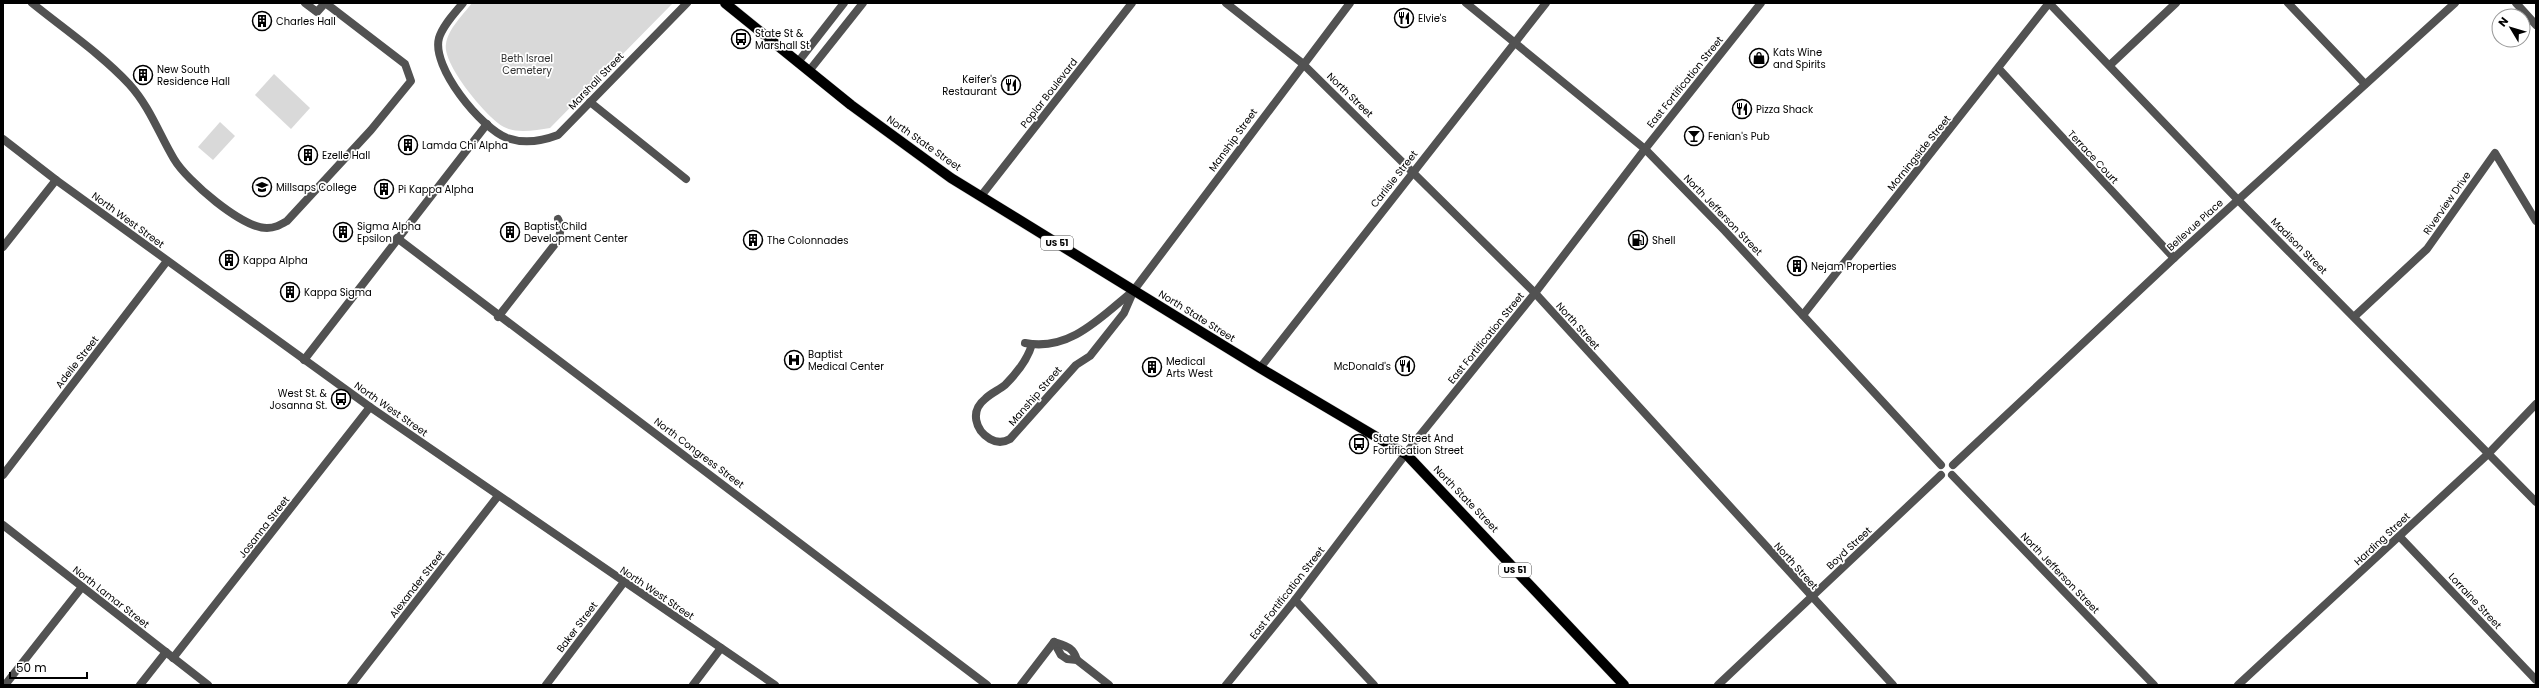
<svg xmlns="http://www.w3.org/2000/svg" width="2539" height="688" viewBox="0 0 2539 688" font-family="Poppins,sans-serif">
	<style>
		.green { fill: #d9d9d9 }
		.lines { fill: none; stroke-linecap: round; stroke-linejoin: round }
		.primary-casing { stroke: #dbdbdb; stroke-width: 11 }
		.minor { stroke: #525252; stroke-width: 8 }
		.tertiary { stroke: #525252; stroke-width: 8 }
		.primary { stroke: #000; stroke-width: 10 }
		.labels { text-anchor: middle; dominant-baseline: central; stroke-width: 3.5; stroke-linejoin: round; paint-order: stroke }
		.shield { fill: #fff; stroke: #4c4c4c; stroke-width: 1 }
		.shield-label { font-size: 9px; font-weight: bold; fill: #000 }
		.poi-label { font-size: 10px; fill: #000; stroke: #fff; text-anchor: start }
		.park-label { font-size: 10px; fill: #303030; stroke: #fff }
		.street-label { font-size: 10px; fill: #000; stroke: #fff }
	</style>
	<rect width="100%" height="100%" fill="#fff"/>
	<!-- green -->
	<g class="green">
		<path d="M472,3H673L550,128C536,130 517,134 504,127C487,118 442,64 446,44C448,29 463,15 472,3Z"/>
		<path d="M274,74L310,108L291,129L255,95Z"/>
		<path d="M220,122L235,136L213,160L198,147Z"/>
	</g>
	<g class="lines">
		<defs>
			<path id="primary" d="M725,3L851,105L951,178L1260,368L1407,455L1624,685"/>
		</defs>
		<!-- primary casing -->
		<use href="#primary" class="primary-casing"/>
		<!-- minor -->
		<g class="minor">
			<path d="M32,3C64,29 101,54 129,84C150,107 159,134 174,159C187,181 242,228 267,228C275,228 280,225 287,221L371,130L411,81L405,64L332,8L325,3L317,12L305,3"/>
			<path d="M463,3C455,13 443,25 439,38C431,67 481,128 507,138C524,144 542,141 558,135L687,3"/>
			<path d="M1226,3L1302,63L1535,293L1893,685"/>
			<path d="M1466,3L1645,149L1725,231L1941,465"/>
			<path d="M2049,3L2238,200L2536,502"/>
			<path d="M2288,3L2365,84"/>
			<path d="M2516,3L2536,25"/>
			<path d="M798,62L844,3"/>
			<path d="M2110,65L2176,3"/>
			<path d="M1999,69L2174,258"/>
			<path d="M809,71L863,3"/>
			<path d="M590,102L686,179"/>
			<path d="M981,196L1132,3"/>
			<path d="M397,238L987,685"/>
			<path d="M3,247L56,180"/>
			<path d="M1803,315L2049,3"/>
			<path d="M2355,316L2427,249L2495,153L2536,221"/>
			<path d="M498,317L559,239L561,226L558,219"/>
			<path d="M1025,343C1070,352 1102,316 1133,291"/>
			<path d="M1032,344C1028,359 1016,374 1005,385C999,390 991,393 985,399C970,411 975,430 990,439C997,443 1003,443 1010,439L1076,365L1090,356L1124,313L1134,290L1350,3"/>
			<path d="M304,360L487,124"/>
			<path d="M1260,368L1546,3"/>
			<path d="M1953,465L2174,258L2455,3"/>
			<path d="M3,475L167,261"/>
			<path d="M1952,475L2154,685"/>
			<path d="M3,525L208,685"/>
			<path d="M2400,537L2536,680"/>
			<path d="M1295,600L1374,685"/>
			<path d="M1054,642L1061,655L1067,659L1077,660L1109,685"/>
			<path d="M1054,642C1066,646 1073,647 1077,660"/>
			<path d="M173,658L370,407"/>
			<path d="M5,685L82,587"/>
			<path d="M140,685L166,652"/>
			<path d="M351,685L498,496"/>
			<path d="M546,685L624,582"/>
			<path d="M693,685L721,648"/>
			<path d="M1021,685L1054,642"/>
			<path d="M1718,685L1941,475"/>
			<path d="M2238,685L2488,454L2536,404"/>
		</g>
		<!-- tertiary -->
		<g class="tertiary">
			<path d="M3,139L56,180L370,407L775,685"/>
			<path d="M1226,685L1295,600L1417,439L1535,293L1645,149L1761,3"/>
		</g>
		<!-- primary -->
		<use href="#primary" class="primary"/>
	</g>
	<!-- icons -->
	<defs>
		<symbol id="restaurant-ring" viewBox="-11 -11 22 22"><circle r="9.5" fill="#fff" stroke="#000" stroke-width="1.5"/><path d="M-5-6h1v4h1v-4h1v4h1v-4h1v5L-1.5 .5V6h-2V.5L-5-1ZM5-6V6H3V1.5H1.5Q1.5-4 5-6Z" fill="#000"/></symbol>
		<symbol id="building-ring" viewBox="-11 -11 22 22"><circle r="9.5" fill="#fff" stroke="#000" stroke-width="1.5"/><path d="M-4-6H4V6H1V3H-1V6H-4ZM-2.5-4.3h1.7v1.8h-1.7ZM.8-4.3h1.7v1.8H.8ZM-2.5-1h1.7V.8h-1.7ZM.8-1h1.7V.8H.8Z" fill="#000"/></symbol>
		<symbol id="bus-ring" viewBox="-11 -11 22 22"><circle r="9.5" fill="#fff" stroke="#000" stroke-width="1.5"/><path d="M-5-6H5V4H4V6H2V4H-2V6H-4V4H-5ZM-3.5-4V0h7V-4ZM-3.5 1.2v1.5H-2V1.2ZM2 1.2v1.5H3.5V1.2Z" fill="#000"/></symbol>
		<symbol id="shop-ring" viewBox="-11 -11 22 22"><circle r="9.5" fill="#fff" stroke="#000" stroke-width="1.5"/><path d="M-5-2.5h2.3a2.7 3.5 0 0 1 5.4 0H5L5.5 6h-11ZM-1.5-2.5h3a1.5 2.3 0 0 0-3 0Z" fill="#000"/></symbol>
		<symbol id="bar-ring" viewBox="-11 -11 22 22"><circle r="9.5" fill="#fff" stroke="#000" stroke-width="1.5"/><path d="M-6-5H6L.8 .8V4.5H3.5V6h-7V4.5H-.8V.8Z" fill="#000"/></symbol>
		<symbol id="university-ring" viewBox="-11 -11 22 22"><circle r="9.5" fill="#fff" stroke="#000" stroke-width="1.5"/><path d="M0-5L7-2L0 1L-7-2ZM-4 1L0 2.5L4 1V4Q0 6-4 4Z" fill="#000"/></symbol>
		<symbol id="fuel-ring" viewBox="-11 -11 22 22"><circle r="9.5" fill="#fff" stroke="#000" stroke-width="1.5"/><path d="M-5.5-6h7V0h2V4h1.3V-2.5L3-4.5l.8-.8L6-3V5H2.5V1h-1V6h-7ZM-4.2-4.7v3.2H.2V-4.7Z" fill="#000"/></symbol>
		<symbol id="hospital-ring" viewBox="-11 -11 22 22"><circle r="9.5" fill="#fff" stroke="#000" stroke-width="1.5"/><path d="M-5-5h3v3.5h4V-5h3V5h-3V1.5h-4V5h-3Z" fill="#000"/></symbol>
	</defs>
	<g fill-rule="evenodd">
		<use href="#restaurant-ring" x="1393" y="7" width="22" height="22"/>
		<use href="#building-ring" x="251" y="10" width="22" height="22"/>
		<use href="#bus-ring" x="730" y="28" width="22" height="22"/>
		<use href="#shop-ring" x="1748" y="47" width="22" height="22"/>
		<use href="#building-ring" x="132" y="64" width="22" height="22"/>
		<use href="#restaurant-ring" x="1000" y="74" width="22" height="22"/>
		<use href="#restaurant-ring" x="1731" y="98" width="22" height="22"/>
		<use href="#bar-ring" x="1683" y="125" width="22" height="22"/>
		<use href="#building-ring" x="397" y="134" width="22" height="22"/>
		<use href="#building-ring" x="297" y="144" width="22" height="22"/>
		<use href="#university-ring" x="251" y="176" width="22" height="22"/>
		<use href="#building-ring" x="373" y="178" width="22" height="22"/>
		<use href="#building-ring" x="332" y="221" width="22" height="22"/>
		<use href="#building-ring" x="499" y="221" width="22" height="22"/>
		<use href="#building-ring" x="742" y="229" width="22" height="22"/>
		<use href="#fuel-ring" x="1627" y="229" width="22" height="22"/>
		<use href="#building-ring" x="218" y="249" width="22" height="22"/>
		<use href="#building-ring" x="1786" y="255" width="22" height="22"/>
		<use href="#building-ring" x="279" y="281" width="22" height="22"/>
		<use href="#hospital-ring" x="783" y="349" width="22" height="22"/>
		<use href="#restaurant-ring" x="1394" y="355" width="22" height="22"/>
		<use href="#building-ring" x="1141" y="356" width="22" height="22"/>
		<use href="#bus-ring" x="330" y="388" width="22" height="22"/>
		<use href="#bus-ring" x="1348" y="433" width="22" height="22"/>
	</g>
	<g class="labels">
		<!-- shield labels -->
		<g class="shield">
			<rect x="1041" y="236" width="32" height="14" rx="3"/>
			<rect x="1499" y="563" width="32" height="14" rx="3"/>
		</g>
		<g class="shield-label">
			<text x="1057" y="243">US 51</text>
			<text x="1515" y="570">US 51</text>
		</g>
		<!-- poi labels -->
		<g class="poi-label">
			<text x="1418" y="18">Elvie's</text>
			<text x="276" y="21">Charles Hall</text>
			<text x="755" y="33">State St &amp;<tspan x="755" dy="12">Marshall St</tspan></text>
			<text x="1773" y="52">Kats Wine<tspan x="1773" dy="12">and Spirits</tspan></text>
			<text x="157" y="69">New South<tspan x="157" dy="12">Residence Hall</tspan></text>
			<text x="997" y="79" text-anchor="end">Keifer's<tspan x="997" dy="12">Restaurant</tspan></text>
			<text x="1756" y="109">Pizza Shack</text>
			<text x="1708" y="136">Fenian's Pub</text>
			<text x="422" y="145">Lamda Chi Alpha</text>
			<text x="322" y="155">Ezelle Hall</text>
			<text x="276" y="187">Millsaps College</text>
			<text x="398" y="189">Pi Kappa Alpha</text>
			<text x="357" y="226">Sigma Alpha<tspan x="357" dy="12">Epsilon</tspan></text>
			<text x="524" y="226">Baptist Child<tspan x="524" dy="12">Development Center</tspan></text>
			<text x="767" y="240">The Colonnades</text>
			<text x="1652" y="240">Shell</text>
			<text x="243" y="260">Kappa Alpha</text>
			<text x="1811" y="266">Nejam Properties</text>
			<text x="304" y="292">Kappa Sigma</text>
			<text x="808" y="354">Baptist<tspan x="808" dy="12">Medical Center</tspan></text>
			<text x="1166" y="361">Medical<tspan x="1166" dy="12">Arts West</tspan></text>
			<text x="1391" y="366" text-anchor="end">McDonald's</text>
			<text x="327" y="393" text-anchor="end">West St. &amp;<tspan x="327" dy="12">Josanna St.</tspan></text>
			<text x="1373" y="438">State Street And<tspan x="1373" dy="12">Fortification Street</tspan></text>
		</g>
		<!-- park labels -->
		<g class="park-label">
			<text x="527" y="58">Beth Israel<tspan x="527" dy="12">Cemetery</tspan></text>
		</g>
		<!-- street labels -->
		<g class="street-label">
			<text transform="translate(596 81) rotate(-46)">Marshall Street</text>
			<text transform="translate(1685 82) rotate(-51)">East Fortification Street</text>
			<text transform="translate(1049 93) rotate(-52)">Poplar Boulevard</text>
			<text transform="translate(1350 95) rotate(44)">North Street</text>
			<text transform="translate(1233 140) rotate(-54)">Manship Street</text>
			<text transform="translate(924 143) rotate(35)">North State Street</text>
			<text transform="translate(1919 153) rotate(-51)">Morningside Street</text>
			<text transform="translate(2093 157) rotate(47)">Terrace Court</text>
			<text transform="translate(1394 179) rotate(-52)">Carlisle Street</text>
			<text transform="translate(2447 203) rotate(-55)">Riverview Drive</text>
			<text transform="translate(1723 215) rotate(46)">North Jefferson Street</text>
			<text transform="translate(128 220) rotate(36)">North West Street</text>
			<text transform="translate(2195 225) rotate(-42)">Bellevue Place</text>
			<text transform="translate(2299 246) rotate(45)">Madison Street</text>
			<text transform="translate(1197 316) rotate(32)">North State Street</text>
			<text transform="translate(1578 326) rotate(48)">North Street</text>
			<text transform="translate(1486 338) rotate(-51)">East Fortification Street</text>
			<text transform="translate(77 362) rotate(-52)">Adelle Street</text>
			<text transform="translate(1035 396) rotate(-49)">Manship Street</text>
			<text transform="translate(391 409) rotate(35)">North West Street</text>
			<text transform="translate(699 453) rotate(37)">North Congress Street</text>
			<text transform="translate(1466 499) rotate(46)">North State Street</text>
			<text transform="translate(264 527) rotate(-52)">Josanna Street</text>
			<text transform="translate(2382 539) rotate(-43)">Harding Street</text>
			<text transform="translate(1849 548) rotate(-43)">Boyd Street</text>
			<text transform="translate(1796 566) rotate(48)">North Street</text>
			<text transform="translate(2060 573) rotate(46)">North Jefferson Street</text>
			<text transform="translate(417 584) rotate(-52)">Alexander Street</text>
			<text transform="translate(657 593) rotate(34)">North West Street</text>
			<text transform="translate(1287 593) rotate(-52)">East Fortification Street</text>
			<text transform="translate(111 597) rotate(38)">North Lamar Street</text>
			<text transform="translate(2475 601) rotate(47)">Lorraine Street</text>
			<text transform="translate(577 627) rotate(-53)">Baker Street</text>
		</g>
	</g>
	<!-- border -->
	<rect width="2539" height="688" fill="none" stroke="#000000" stroke-width="8"/>
	<!-- north arrow -->
	<g transform="translate(2511 28) rotate(308)"><circle r="19" fill="#ffffff" stroke="#999999"/>
	<path d="M0-3L7 15L0 10L-7 15Z" fill="#000000"/>
	<text y="-6" font-size="11" font-weight="bold" text-anchor="middle" fill="#000000">N</text>
	</g>
	<!-- scale -->
	<path d="M10 672v6h77v-6" fill="none" stroke="#000000" stroke-width="2"/>
	<text x="16" y="672" font-size="12" fill="#000000" stroke="#ffffff" stroke-width="3" paint-order="stroke">50 m</text>
</svg>
